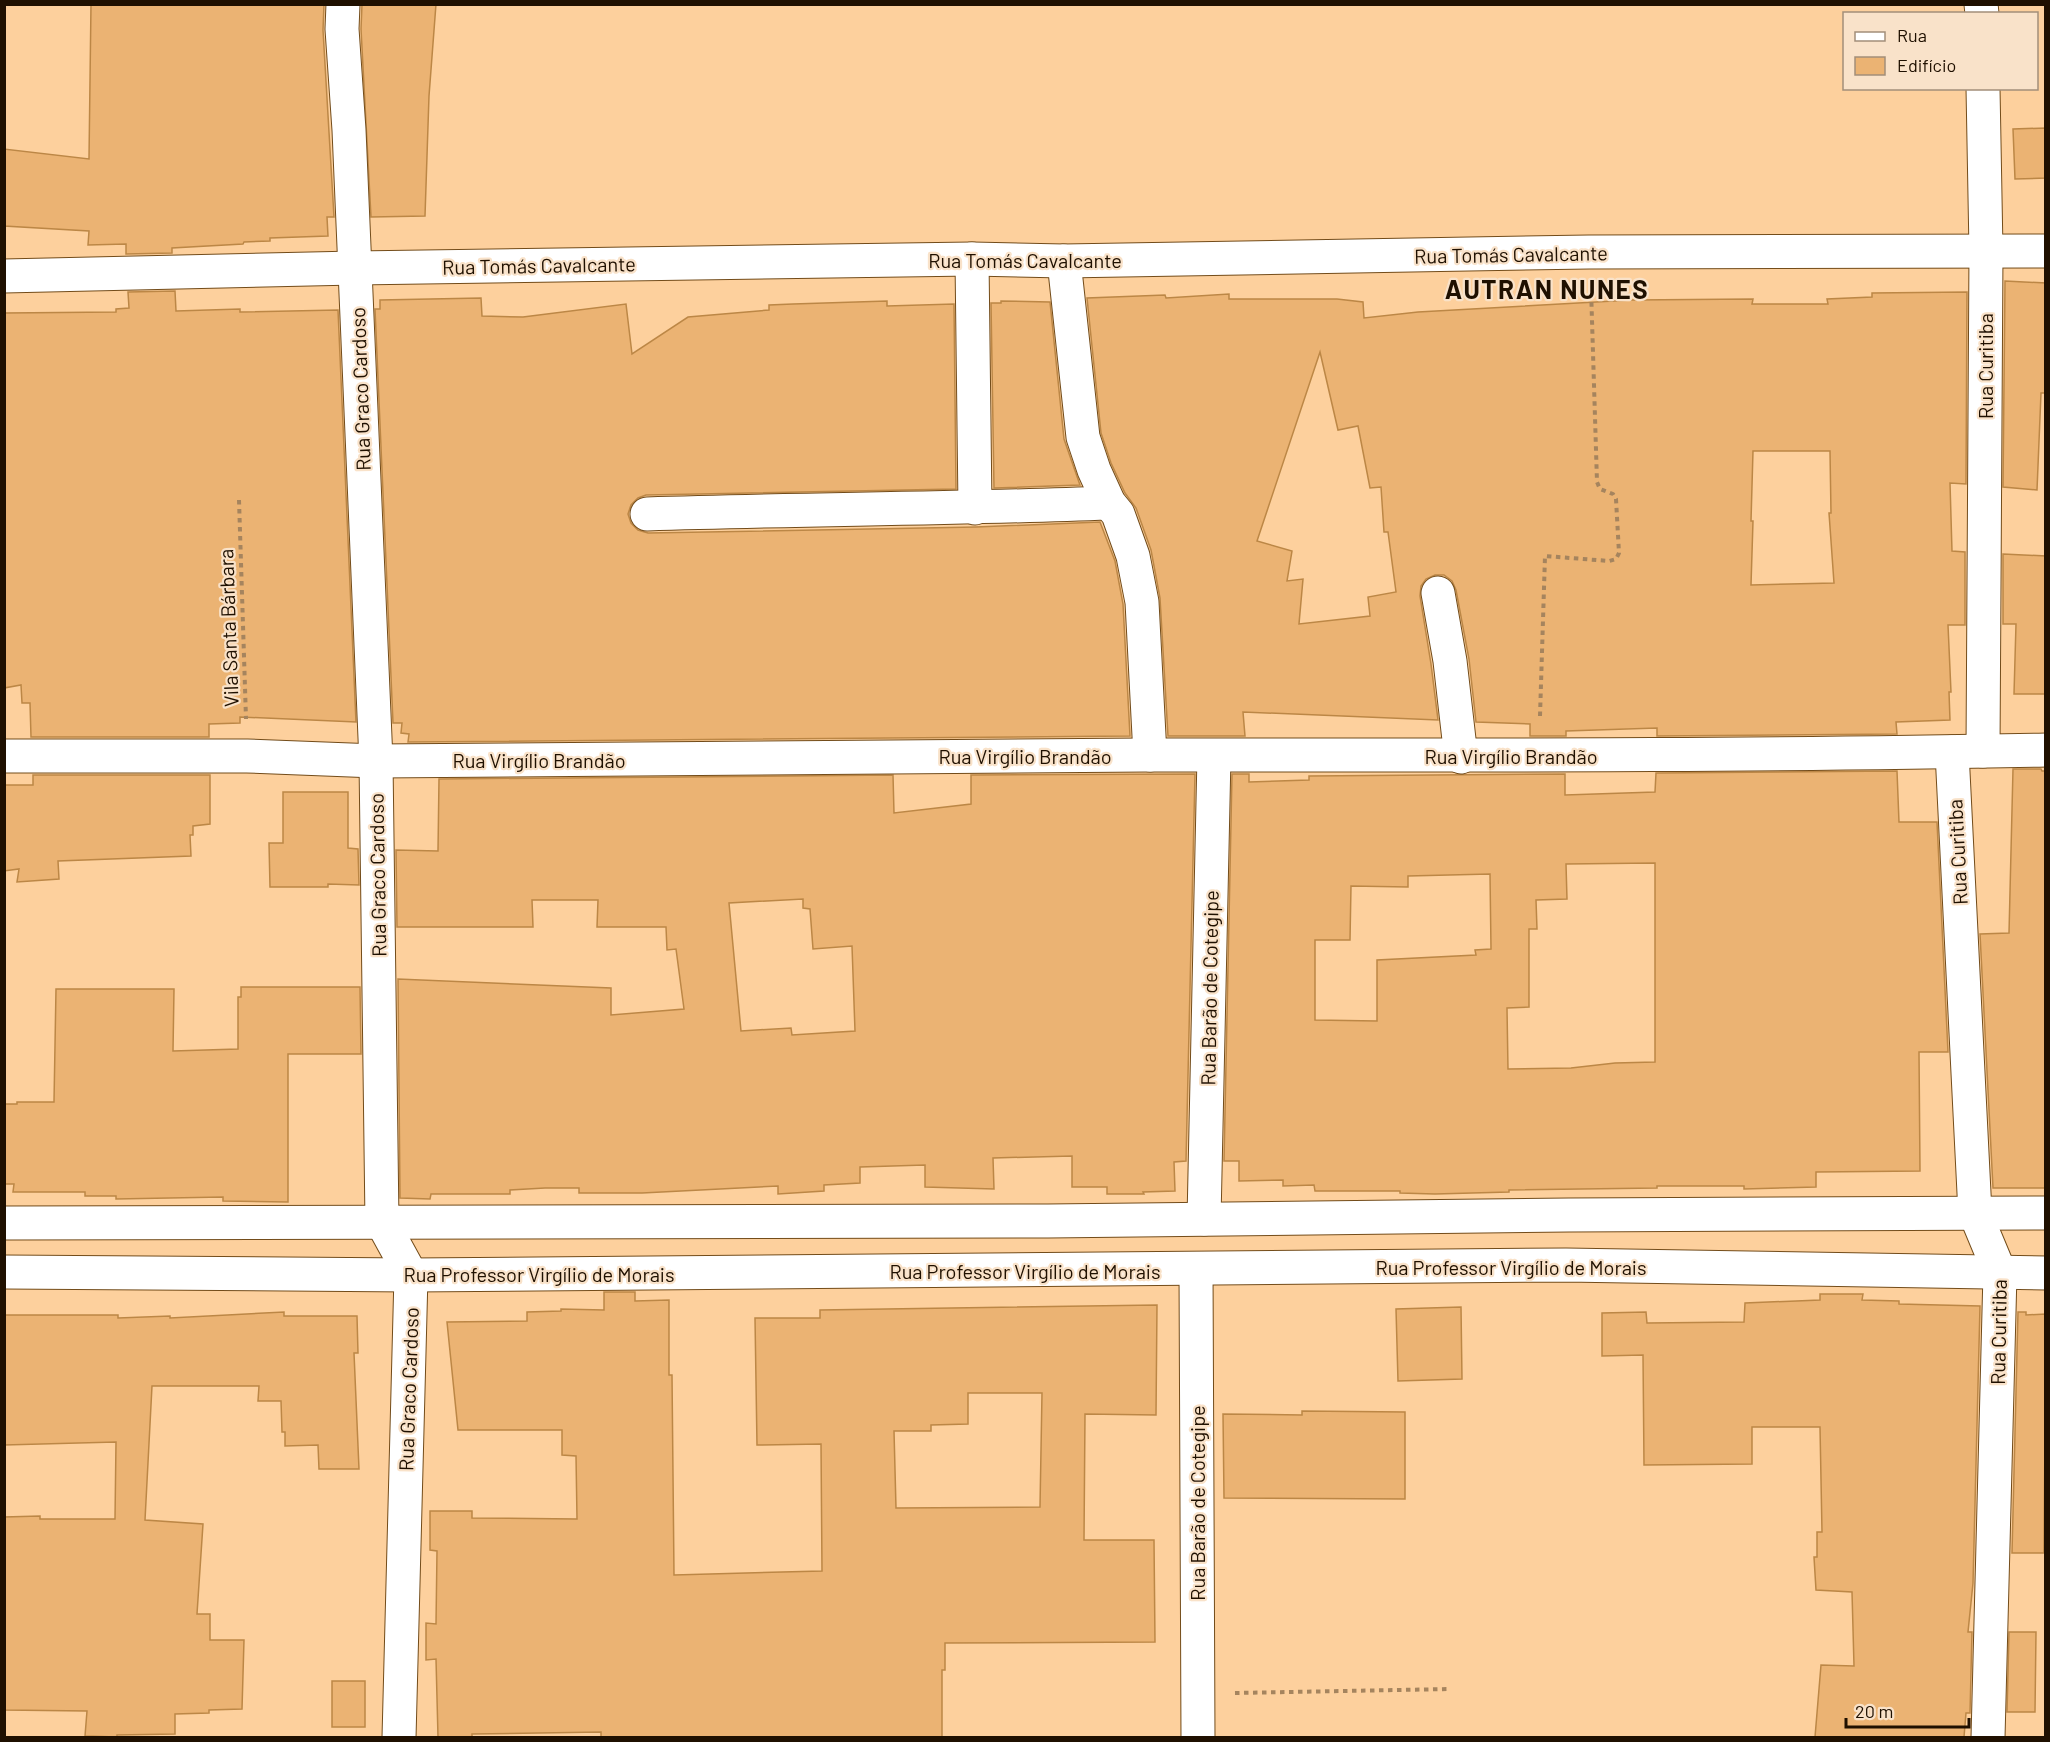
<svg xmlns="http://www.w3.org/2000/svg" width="2050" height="1742" viewBox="0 0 2050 1742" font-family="Barlow,sans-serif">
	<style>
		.building { fill: #ebb373; stroke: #bc8746; stroke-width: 1.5; fill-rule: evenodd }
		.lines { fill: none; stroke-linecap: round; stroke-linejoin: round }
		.minor-casing { stroke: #734c1a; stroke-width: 35 }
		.path { stroke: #a5845e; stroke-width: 4; stroke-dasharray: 4.5 4.5; stroke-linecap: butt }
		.minor { stroke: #fff; stroke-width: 33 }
		.labels { text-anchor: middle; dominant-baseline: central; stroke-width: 4.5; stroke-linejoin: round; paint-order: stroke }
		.street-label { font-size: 20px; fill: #1f1000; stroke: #f9e2c9 }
		.district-label { font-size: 26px; font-weight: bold; letter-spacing: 1.5px; fill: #1f1000; stroke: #f9e2c9 }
	</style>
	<rect width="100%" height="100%" fill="#fdd09d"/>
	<!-- building -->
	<g class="building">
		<path d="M91,4H324L323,30L334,217H327L328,236L270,238V241L244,242L243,244L172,248V253L126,254V244L88,245L89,231L4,226V149L89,159Z"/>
		<path d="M362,4H436L429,96L425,216L371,217L361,29Z"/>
		<path d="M2046,128V178L2015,179L2013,129Z"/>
		<path d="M2005,281L2046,283V393H2041L2037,490L2003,487Z"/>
		<path d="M175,291L176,311L240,309V312L338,310L356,722L240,717V723L209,724V737H31L30,703H22L21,685L4,688V313L116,312V309L129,308L128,292Z"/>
		<path d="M1967,292L1966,484L1950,483L1952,551L1965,552V625H1948L1951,692H1949L1950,720L1896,722L1897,734L1657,736V728L1566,731V736H1530V724L1476,722L1469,659L1456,590L1452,581L1444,575H1435L1426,579L1421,586L1420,596L1431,664L1438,720L1243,712L1245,736H1168L1160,598L1151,550L1136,508L1125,493L1111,463L1101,433L1087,298L1165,295L1166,298L1229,294V299H1337L1363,302L1364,318L1418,312L1632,300L1753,299L1752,304H1828L1827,299L1872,297V293ZM1320,352L1338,430L1358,426L1370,488L1381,487L1384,532H1388L1396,592L1368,597L1370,616L1299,624L1303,579L1287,581L1292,551L1257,541ZM1753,451H1830L1831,513H1829L1834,583L1751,585L1753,521H1751Z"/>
		<path d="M481,298L482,316L523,317L626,304L632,354L688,317L769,310V305L793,304L887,301V306L954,304L956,489L646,495L638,498L631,505L628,514L631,523L638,530L648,533L976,527L1100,522L1115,561L1123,604L1130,736L408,742L409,734L401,733L402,723H393L375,309H380V300Z"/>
		<path d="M1001,301L1050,302L1064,439L1080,485L994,488L991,303H1001Z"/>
		<path d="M2003,554L2046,556V694H2014L2016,624H2003Z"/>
		<path d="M2013,769H2041L2042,771H2046V1188H1993L1980,934L2009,933Z"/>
		<path d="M1897,771L1899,822H1937L1948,1052H1919L1920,1171L1816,1172V1187L1744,1189V1186H1657V1188L1509,1190V1192L1435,1194L1400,1193V1191H1315L1314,1185L1283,1186V1180L1239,1181V1161H1224L1232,774H1249V782L1309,780V776L1565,774V795L1655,792L1656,773ZM1655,863V1062L1615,1063L1571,1068L1508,1069L1507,1008L1529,1007V929H1537L1536,900L1567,899L1566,864ZM1490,874L1491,949L1475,950L1476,955L1377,960V1021L1315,1020V940H1350L1351,886L1408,887V876Z"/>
		<path d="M1195,774L1186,1161L1174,1162L1175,1191L1143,1192L1144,1194H1107V1187H1072V1156L993,1158L994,1189L925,1187V1165L860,1167V1183L824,1185V1191L778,1194V1186L642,1193H579V1188H545L510,1190V1194H431L430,1199L400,1198L398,979L611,988V1015L684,1009L676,949L667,950L666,927H597L598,900H532L533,927H397L396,850L438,851L439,779L893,775L894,813L971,804V775ZM803,899V908L810,909L813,949L852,946L855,1031L792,1035L791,1028L741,1031L729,903Z"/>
		<path d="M33,775H210V824L193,826V835H190L191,856L58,861L59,879L17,882L19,869L4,871V785H33Z"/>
		<path d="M283,792H348V848L358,849L359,885L328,884V887H270L269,843H283Z"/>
		<path d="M241,987H360L361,1054H288V1202L223,1201V1197L116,1199V1196H85V1192H13L14,1184H4V1104H17V1102H54L56,989H174L173,1051L238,1049V997H241Z"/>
		<path d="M604,1292H635V1301L669,1300V1375H672L674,1575L822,1571L821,1444L757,1445L755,1318H820V1310L1157,1305L1156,1415L1085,1414L1084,1540H1154L1155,1642L945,1643V1670H942V1737H601V1732L472,1734V1737H438L436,1659L426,1660V1623L436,1624L437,1551L430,1550V1511H472V1518L577,1519L576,1456L562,1455V1430H458L447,1322L527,1321V1312L561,1311V1309L604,1310ZM968,1393H1042L1040,1507L896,1508L894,1431H931V1425L968,1424Z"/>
		<path d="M1820,1294H1863L1862,1300L1899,1301V1304L1980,1306L1973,1583L1968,1632H1972L1970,1713H1966L1964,1737H1815L1821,1665L1854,1666L1852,1592L1816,1590L1814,1557H1817V1532H1822L1820,1427H1752V1464L1644,1465L1643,1355L1602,1356V1313L1646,1312L1647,1323L1744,1322L1745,1303L1820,1300Z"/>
		<path d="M1461,1307L1462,1379L1398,1381L1396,1309Z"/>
		<path d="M284,1312V1316H357L358,1353H354L359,1469H319L318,1445L285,1446V1432H282L281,1401H258L259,1386H152L145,1520L203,1524L197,1614H210V1640H244L242,1709L209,1710V1713L175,1714V1734L117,1735V1737L85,1736L87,1711L4,1710V1517L40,1516V1519H115L116,1442L4,1445V1315H118V1318L170,1316V1318Z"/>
		<path d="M2018,1312H2026V1315L2046,1314L2044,1553H2012Z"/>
		<path d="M1302,1411L1405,1412V1499L1224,1498L1223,1414L1302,1415Z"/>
		<path d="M2009,1632H2036L2035,1712H2007Z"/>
		<rect x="332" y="1681" width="33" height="46"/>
	</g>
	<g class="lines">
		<defs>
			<g id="minor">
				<path d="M343,4L342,29L349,130L376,761L382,1222L411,1275L399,1738"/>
				<path d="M1981,4L1982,14"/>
				<path d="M1983,88L1986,251L1983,751"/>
				<path d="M972,259L975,508"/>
				<path d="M1064,261L1083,437L1094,470L1109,503L1118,514L1133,556L1142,602L1150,755"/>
				<path d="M4,276L355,268L972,259L1064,261L1589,252L2046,251"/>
				<path d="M647,514C801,509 955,509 1109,503"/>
				<path d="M1438,593L1450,661L1461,757"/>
				<path d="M1952,752L1975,1213L2000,1273L1988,1738"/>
				<path d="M4,756H247L376,761C633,759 890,756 1148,755C1447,755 1746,756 2046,750"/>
				<path d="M1204,1219L1214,756"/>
				<path d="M4,1223L1048,1221L1569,1215L2046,1213"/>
				<path d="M1196,1269L1198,1738"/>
				<path d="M4,1272L411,1275L1566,1265L2046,1273"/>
			</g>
		</defs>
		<!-- minor casing -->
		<use href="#minor" class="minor-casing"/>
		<!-- path -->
		<g class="path">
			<path d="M239,500L246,719"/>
			<path d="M1540,716L1545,556L1609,561L1616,559L1619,553L1616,499L1613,494L1600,489L1597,482L1591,288"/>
			<path d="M1235,1693L1450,1689"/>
		</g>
		<!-- minor -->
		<use href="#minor" class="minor"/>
	</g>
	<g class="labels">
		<!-- street labels -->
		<g class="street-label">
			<text transform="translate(1511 254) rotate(-1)">Rua Tomás Cavalcante</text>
			<text x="1025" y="260">Rua Tomás Cavalcante</text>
			<text transform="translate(539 265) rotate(-1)">Rua Tomás Cavalcante</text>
			<text transform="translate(1985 366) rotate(-90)">Rua Curitiba</text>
			<text transform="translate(360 389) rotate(-92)">Rua Graco Cardoso</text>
			<text transform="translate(228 628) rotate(-92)">Vila Santa Bárbara</text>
			<text x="1025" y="756">Rua Virgílio Brandão</text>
			<text x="1511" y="756">Rua Virgílio Brandão</text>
			<text x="539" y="760">Rua Virgílio Brandão</text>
			<text transform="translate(1957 852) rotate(-93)">Rua Curitiba</text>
			<text transform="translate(377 875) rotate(-91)">Rua Graco Cardoso</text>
			<text transform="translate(1209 988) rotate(-89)">Rua Barão de Cotegipe</text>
			<text x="1511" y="1267">Rua Professor Virgílio de Morais</text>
			<text x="1025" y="1271">Rua Professor Virgílio de Morais</text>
			<text x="539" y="1274">Rua Professor Virgílio de Morais</text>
			<text transform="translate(1998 1332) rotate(-89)">Rua Curitiba</text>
			<text transform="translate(408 1389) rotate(-88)">Rua Graco Cardoso</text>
			<text transform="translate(1197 1503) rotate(-90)">Rua Barão de Cotegipe</text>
		</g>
		<!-- district labels -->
		<g class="district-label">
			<text x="1547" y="288">AUTRAN NUNES</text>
		</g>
	</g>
	<!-- border -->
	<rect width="2050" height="1742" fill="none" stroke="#1f1000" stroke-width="12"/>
	<!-- legend -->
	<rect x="1843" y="12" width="195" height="78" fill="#f9e2c9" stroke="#a28e79" stroke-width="1.5"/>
	<rect x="1855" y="32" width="30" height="9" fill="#ffffff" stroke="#a28e79" stroke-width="1.5"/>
	<text x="1897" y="42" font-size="18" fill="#1f1000">Rua</text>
	<rect x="1855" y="57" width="30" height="18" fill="#ebb373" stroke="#a28e79" stroke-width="1.5"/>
	<text x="1897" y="72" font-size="18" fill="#1f1000">Edifício</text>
	<!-- scale -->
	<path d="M1846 1718v9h123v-9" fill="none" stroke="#1f1000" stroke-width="3"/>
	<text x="1855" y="1718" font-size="18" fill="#1f1000" stroke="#f9e2c9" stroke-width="4.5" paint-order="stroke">20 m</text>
</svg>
